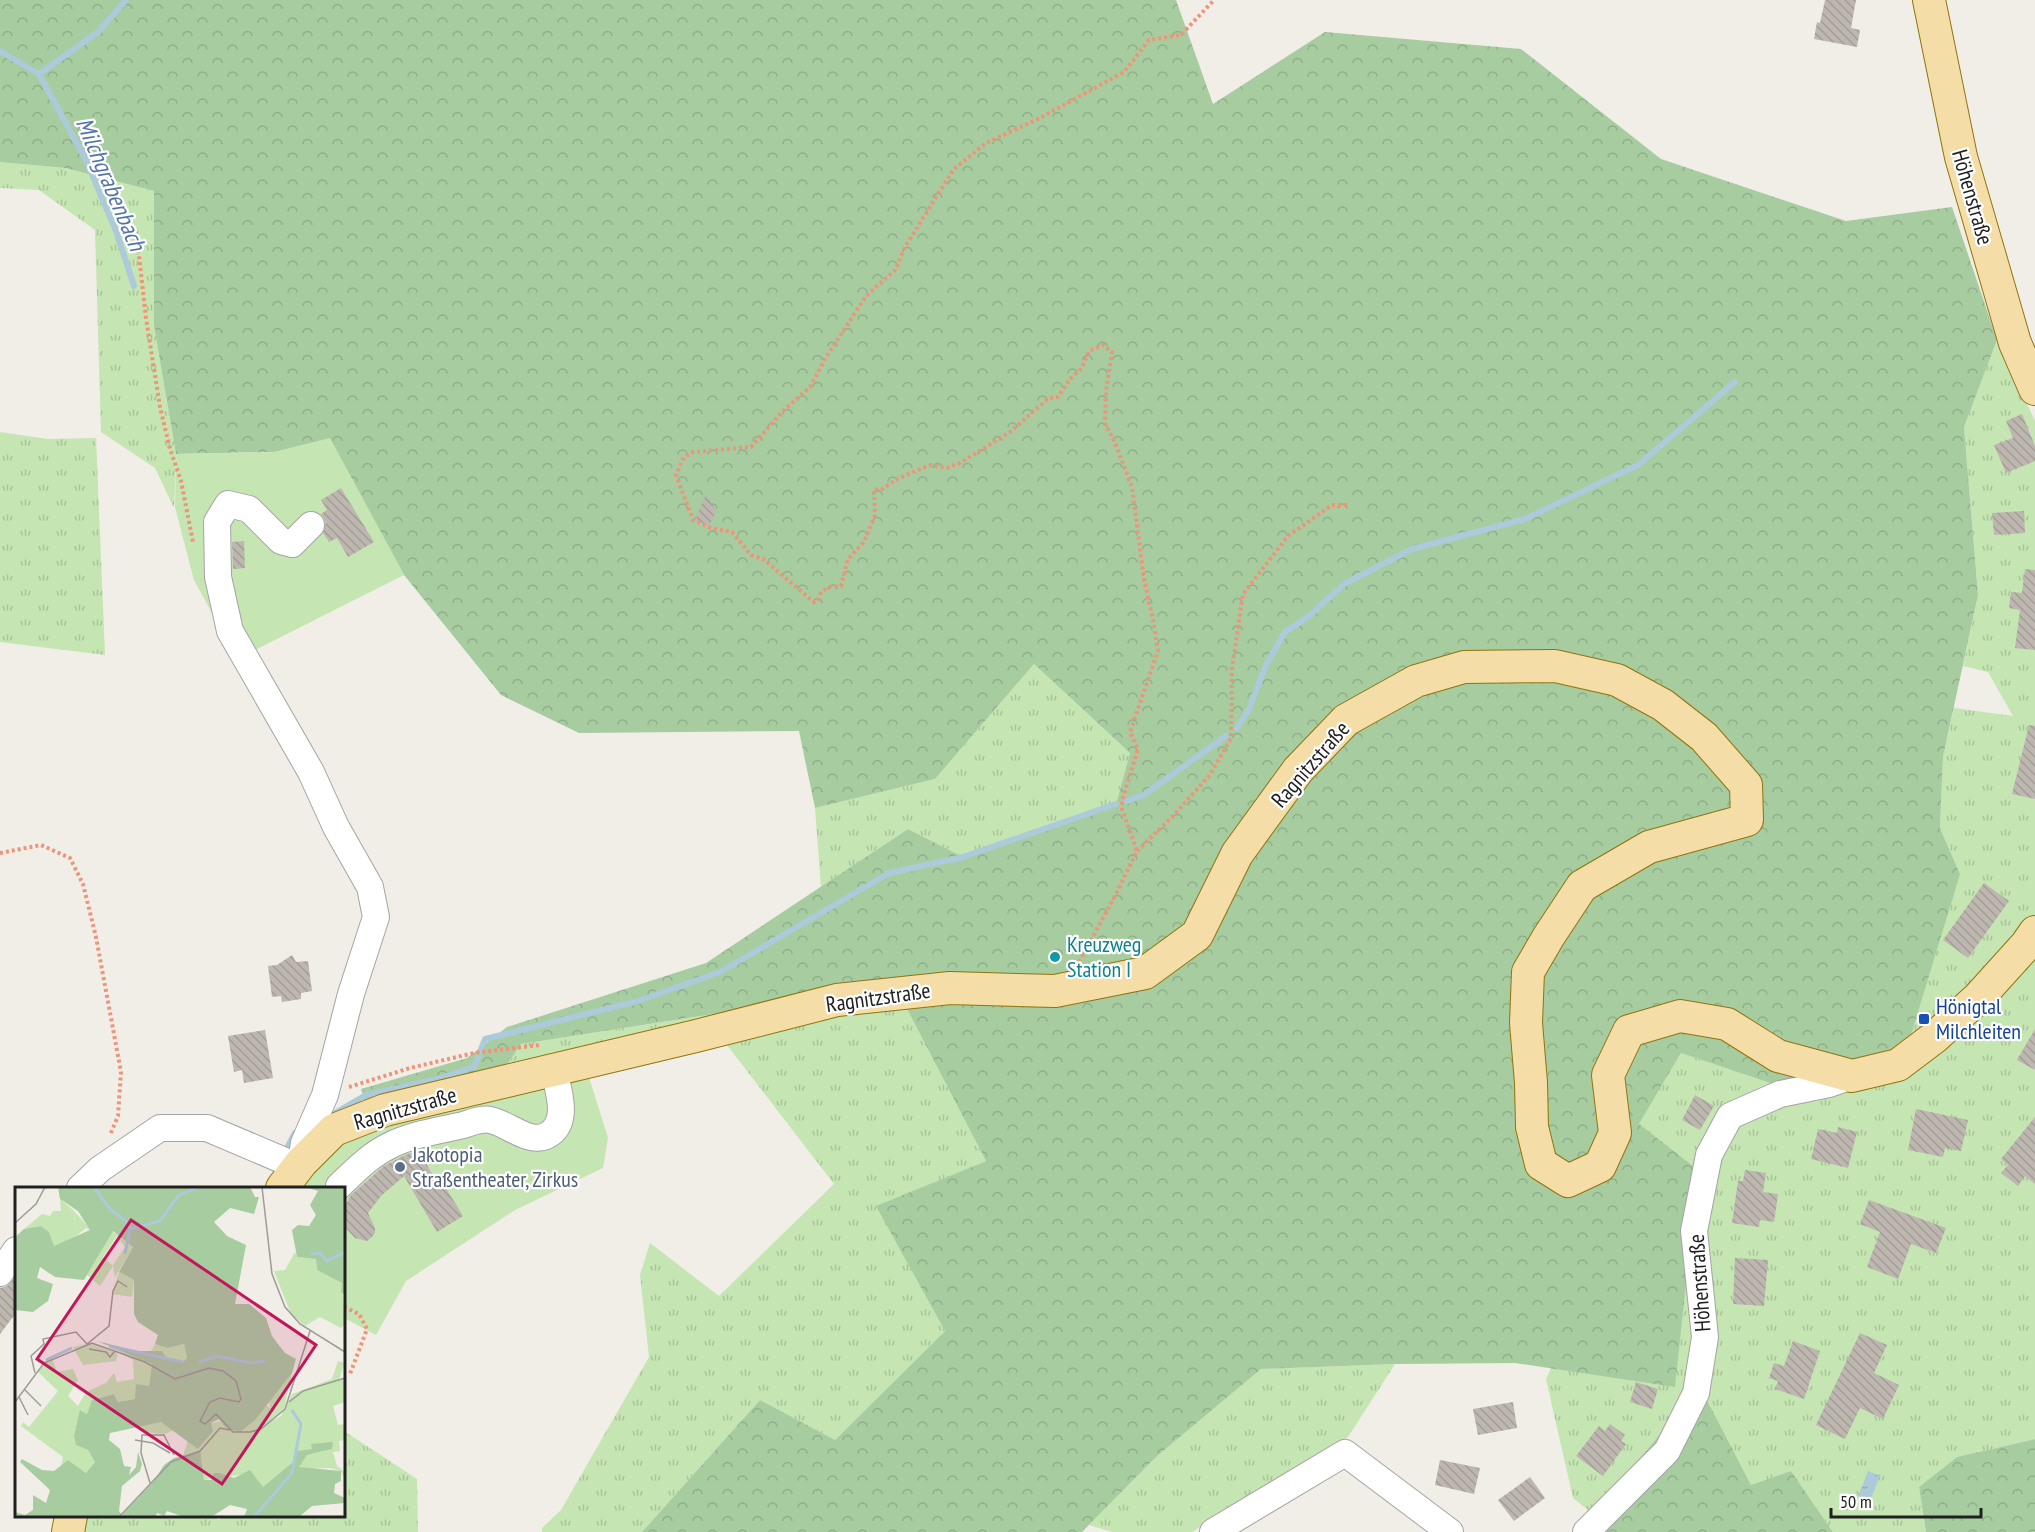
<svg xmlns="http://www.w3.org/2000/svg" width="2035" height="1532" viewBox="0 0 2035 1532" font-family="'PT Sans Narrow',sans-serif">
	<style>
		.grass { fill: url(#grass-tufts) }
		.forest { fill: url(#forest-crowns) }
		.garden { fill: #c5e5b2 }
		.water { fill: url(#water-ripples) }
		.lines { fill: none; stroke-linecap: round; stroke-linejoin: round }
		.stream { stroke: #accada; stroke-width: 6 }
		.building { fill: url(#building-back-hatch) }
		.minor-casing { stroke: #a4a4a4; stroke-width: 28 }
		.major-casing { stroke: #90740c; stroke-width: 34 }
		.path { stroke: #ef9479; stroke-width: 4; stroke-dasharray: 3 3; stroke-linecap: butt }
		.minor { stroke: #fff; stroke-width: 26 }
		.major { stroke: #f5dda8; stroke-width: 32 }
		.culture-dot { fill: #0f9aa8; stroke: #fff; stroke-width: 2 }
		.transit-dot { fill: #1a4fb4; stroke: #fff; stroke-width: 2 }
		.service-dot { fill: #5c6f8a; stroke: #fff; stroke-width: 2 }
		.labels { text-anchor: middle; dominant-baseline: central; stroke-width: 4.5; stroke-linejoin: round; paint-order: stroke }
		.street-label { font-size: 22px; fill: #202020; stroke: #fff }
		.culture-label { font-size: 22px; fill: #0d838f; stroke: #fff; text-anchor: start }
		.transit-label { font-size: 22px; fill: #164399; stroke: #fff; text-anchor: start }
		.service-label { font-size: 22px; fill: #4e5e75; stroke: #fff; text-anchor: start }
		.water-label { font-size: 24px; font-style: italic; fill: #5374a9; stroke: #fff }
		.inset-river { fill: none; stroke: #accada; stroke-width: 3 }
		.inset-road { fill: none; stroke: #9d9c97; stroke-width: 1.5 }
		.view { fill: #c2185b; fill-opacity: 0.15; stroke: #c2185b; stroke-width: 3 }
		.inset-edge { fill: none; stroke: #202020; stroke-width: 3 }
	</style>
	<defs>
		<pattern id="grass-tufts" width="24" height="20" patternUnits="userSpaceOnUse" patternTransform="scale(1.5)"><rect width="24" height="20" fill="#c5e5b2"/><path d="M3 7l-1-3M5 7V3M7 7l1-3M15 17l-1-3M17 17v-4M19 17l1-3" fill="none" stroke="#a9c499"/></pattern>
		<pattern id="forest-crowns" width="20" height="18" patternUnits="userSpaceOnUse" patternTransform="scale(1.5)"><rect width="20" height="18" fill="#a7cca0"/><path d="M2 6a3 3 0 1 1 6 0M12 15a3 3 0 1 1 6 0" fill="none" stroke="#8faf8a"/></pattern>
		<pattern id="water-ripples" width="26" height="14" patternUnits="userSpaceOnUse" patternTransform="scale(1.5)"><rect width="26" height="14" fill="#accada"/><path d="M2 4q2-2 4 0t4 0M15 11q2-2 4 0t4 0" fill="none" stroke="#94adbb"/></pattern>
		<pattern id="building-back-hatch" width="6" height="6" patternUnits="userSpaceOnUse" patternTransform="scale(1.5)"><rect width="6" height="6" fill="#bdb7b0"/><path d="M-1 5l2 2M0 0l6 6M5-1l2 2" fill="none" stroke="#a29d97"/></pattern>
	</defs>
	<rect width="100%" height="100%" fill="#f0eee7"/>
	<!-- grass -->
	<g class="grass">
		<path d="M0,162L64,168L154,191V326L176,454L174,508L155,468L101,432L95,230L39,190L0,188Z"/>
		<path d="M1997,340L2035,421V1439L1957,1457L1919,1487L1926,1532H1833L1791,1471L1751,1485L1700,1388L1593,1514L1573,1498L1546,1379L1551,1368L1675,1386L1639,1124L1681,1053L1773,1084L1960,874L1940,828L1943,757L1954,708L2013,716L1988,672L1963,666L1978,595L1964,427Z"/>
		<path d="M0,432L48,439L96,438L105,655L0,642Z"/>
		<path d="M1034,664L1130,753L1116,804L963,857L908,829L821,887L815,808L935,779Z"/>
		<path d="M893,982L986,1161L877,1206L945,1331L835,1440L760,1400L642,1532H542V1528L561,1510L649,1357L640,1275L650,1243L719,1296L834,1184L727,1045L589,1077L502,1072L521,1044L720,1013Z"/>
		<path d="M1395,1364L1348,1437L1192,1532H1112L1089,1525L1156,1457L1261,1369Z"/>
		<path d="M344,1431L417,1479L418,1532H81L86,1516H212L219,1520L222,1516H344Z"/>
	</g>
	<!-- forest -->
	<g class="forest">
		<path d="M0,0H1176L1213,104L1325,32L1521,49L1661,159L1846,221L1952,207L1997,340L1964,427L1978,595L1943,757L1940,828L1960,874L1907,1048L1773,1084L1681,1053L1639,1124L1698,1170L1675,1387L1515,1363L1395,1364L1261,1369L1156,1457L1082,1532H642L760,1400L835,1440L945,1331L876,1206L986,1161L893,982L720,1013L521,1044L502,1072L365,1103L361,1089L467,1058L507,1027L706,963L908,829L963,857L1116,804L1130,753L1034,664L935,779L815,808L799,731L579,733L501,695L404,575L330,439L274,452L176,454L154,326V191L65,168L0,162Z"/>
		<path d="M1700,1387L1751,1485L1791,1471L1833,1532H1578Z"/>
		<path d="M2035,1439V1532H1926L1919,1487L1957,1457Z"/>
	</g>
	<!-- garden -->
	<g class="garden">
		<path d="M330,438L404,575L237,659L194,580L175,507L176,454L274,452Z"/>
		<path d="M589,1077L608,1138L603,1168L515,1210L406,1281L376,1335L344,1318V1188H277L334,1130Z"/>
	</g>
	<!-- water -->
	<path class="water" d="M1868,1471L1880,1476L1870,1501L1858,1497Z"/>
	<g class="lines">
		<!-- stream -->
		<g class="stream">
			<path d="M0,51L39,74L86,160L116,231L134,286"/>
			<path d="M39,74L98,32L126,0"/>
			<path d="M1237,728L1249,709L1266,665L1285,632L1309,616L1344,584L1412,549L1525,519L1638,465L1735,382"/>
			<path d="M1127,801L1144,795L1226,736"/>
			<path d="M328,1117L366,1095L434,1080L474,1067L485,1039L638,1001L720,972L889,873L963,857L1116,804"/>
			<path d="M287,1148L295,1133"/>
		</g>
	</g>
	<!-- building -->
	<g class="building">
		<path d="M1825,0H1856L1851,28L1860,30L1857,47L1814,39L1817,22L1820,23Z"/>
		<path d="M2022,414L2035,446V461L2006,473L1994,445L2013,438L2006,421Z"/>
		<path d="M341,488L374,542L348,557L337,538L329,542L323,533L326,522L321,514L327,510L321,500Z"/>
		<path d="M706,494L716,511L709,526L695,520Z"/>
		<path d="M2024,511L2025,533L1994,535L1992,513Z"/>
		<path d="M244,541L245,568L233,569L232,542Z"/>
		<path d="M2025,569L2035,570V650L2015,648L2020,610L2009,608L2011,592L2022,593Z"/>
		<path d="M2029,725L2035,726V799L2012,794Z"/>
		<path d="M1984,883L2009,901L1968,958L1943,940Z"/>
		<path d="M292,955L296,962L308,961L312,991L301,993V999L282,1002L281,996L272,997L268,966L277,965Z"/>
		<path d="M2035,1029V1070L2017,1060Z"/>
		<path d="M265,1030L273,1078L244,1083L242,1070L234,1072L228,1036Z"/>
		<path d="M1695,1095L1714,1106L1700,1130L1682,1120Z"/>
		<path d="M1916,1109L1968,1120L1961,1151L1945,1148L1943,1157L1908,1150Z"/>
		<path d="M2035,1117V1184L2025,1176L2018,1186L2001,1173L2008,1165L2001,1159Z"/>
		<path d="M1838,1127L1857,1132L1848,1168L1811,1159L1818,1129L1837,1133Z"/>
		<path d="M419,1150L437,1183L441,1180L463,1216L437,1232L404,1176L381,1196L368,1213L375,1228V1233L371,1238L367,1241L355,1238L344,1226V1208L351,1195L384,1166L403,1156Z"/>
		<path d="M1745,1170L1766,1173L1763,1192L1778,1194L1774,1222L1760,1220L1759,1227L1732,1223L1738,1181H1743Z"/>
		<path d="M1869,1200L1946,1228L1936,1253L1911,1244L1898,1279L1867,1267L1880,1232L1860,1224Z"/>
		<path d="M1735,1258L1768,1260L1764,1306L1733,1304Z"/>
		<path d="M16,1276V1313L0,1334V1288L7,1286Z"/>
		<path d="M1860,1333L1887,1345L1874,1373L1899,1385L1883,1419L1860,1408L1845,1439L1816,1425Z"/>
		<path d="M1793,1341L1820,1351L1804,1399L1775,1389L1778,1381L1769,1378L1774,1363L1784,1366Z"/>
		<path d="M1636,1382L1658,1389L1652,1409L1630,1402Z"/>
		<path d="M1513,1402L1517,1428L1478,1435L1473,1409Z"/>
		<path d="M1610,1424L1625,1435L1621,1441L1626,1444L1603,1476L1576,1456L1599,1426L1605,1431Z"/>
		<path d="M1440,1460L1480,1468L1474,1494L1435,1485Z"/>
		<path d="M1530,1477L1545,1498L1514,1521L1498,1500Z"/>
	</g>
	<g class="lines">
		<defs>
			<g id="minor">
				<path d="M339,1186C354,1172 370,1155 389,1146C410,1135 436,1131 459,1126C468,1124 481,1118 490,1120C507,1123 528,1144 546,1136C571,1124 558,1090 554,1070"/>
				<path d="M80,1188L100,1169L160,1128H207L287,1162L301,1163L304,1143L325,1095L351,994L376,917L370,887L336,827L311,772L230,631L218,577L217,522L228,504L249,509L281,541L292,544L311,525"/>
				<path d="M0,1273L16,1250"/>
				<path d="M1213,1532L1345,1453L1450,1532"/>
				<path d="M1586,1532L1667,1451L1696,1393L1705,1337L1694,1231L1709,1155L1730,1116L1780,1094L1829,1084L1852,1076"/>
			</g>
			<g id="major">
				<path d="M1929,0L1961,157L2015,343L2035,389"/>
				<path d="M282,1188L301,1163L334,1130L385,1110L696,1036L837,1000L950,988L1055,991L1145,973L1197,935L1237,854L1298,770L1346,720L1416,681L1464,667L1555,666L1617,680L1663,705L1704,737L1746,785L1747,820L1649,847L1582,886L1549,936L1528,972L1526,1023L1531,1083L1532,1127L1541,1164L1568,1181L1600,1166L1615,1133L1608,1075L1629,1031L1680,1016L1727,1024L1778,1056L1852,1076L1898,1065L1935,1037L1979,997L2026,945L2035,932"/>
				<path d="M68,1532L71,1516"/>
			</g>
		</defs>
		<!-- minor casing -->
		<use href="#minor" class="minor-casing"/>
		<!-- major casing -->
		<use href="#major" class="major-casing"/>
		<!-- path -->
		<g class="path">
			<path d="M87,130L91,151L133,227L139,256L146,318L160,407L170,449L181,481L193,542"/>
			<path d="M1137,851L1172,817L1210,775L1231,738L1232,669L1243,594L1288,536L1332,505H1350"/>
			<path d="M0,853L41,845L70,858L83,884L96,937L121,1072L118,1116L110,1135"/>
			<path d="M1079,962L1114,898L1137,851L1122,809V801L1138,749L1130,732L1158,651L1153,619L1144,579L1132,487L1114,440L1105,424L1106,392L1112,352L1103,345L1089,351L1082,368L1070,379L1058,397L1049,398L1010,432L960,463L947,468L930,465L897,479L881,490L874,489L875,515L864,542L848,559L841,586L830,587L821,592L818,601L814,602L763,559L751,555L732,532L711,528L693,520L676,475L684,457L693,452L751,447L784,410L810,387L825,359L866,296L895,270L905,247L953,170L986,143L1038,119L1124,72L1149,40L1181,35L1214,0"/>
			<path d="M349,1087L410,1068L474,1053L540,1045"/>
			<path d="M344,1307L359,1314L367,1329L350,1374"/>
		</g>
		<!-- minor -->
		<use href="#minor" class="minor"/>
		<!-- major -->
		<use href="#major" class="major"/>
	</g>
	<!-- markers -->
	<circle class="culture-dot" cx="1055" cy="957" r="6"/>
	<rect class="transit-dot" x="1918" y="1013" width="12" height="12" rx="3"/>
	<circle class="service-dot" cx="400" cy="1167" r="6"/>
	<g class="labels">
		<!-- street labels -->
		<g class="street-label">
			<text transform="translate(1973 197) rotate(74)">Höhenstraße</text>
			<text transform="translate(1310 764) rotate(-49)">Ragnitzstraße</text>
			<text transform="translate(878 997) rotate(-8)">Ragnitzstraße</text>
			<text transform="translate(405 1108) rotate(-16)">Ragnitzstraße</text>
			<text transform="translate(1699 1283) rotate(-94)">Höhenstraße</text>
		</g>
		<!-- culture labels -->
		<g class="culture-label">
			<text x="1067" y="944">Kreuzweg<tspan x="1067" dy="25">Station I</tspan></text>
		</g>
		<!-- transit labels -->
		<g class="transit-label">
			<text x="1936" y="1006">Hönigtal<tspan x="1936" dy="25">Milchleiten</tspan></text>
		</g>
		<!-- service labels -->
		<g class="service-label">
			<text x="412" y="1154">Jakotopia<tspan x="412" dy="25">Straßentheater, Zirkus</tspan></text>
		</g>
		<!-- water labels -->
		<g class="water-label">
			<text transform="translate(111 184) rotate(67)">Milchgrabenbach</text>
		</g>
	</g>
	<!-- overview -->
	<g transform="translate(15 1187)">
		<rect width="330" height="330" fill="#f0eee7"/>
		<path d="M59,24L76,43L71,41L56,53L39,59L34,45L26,39L9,42L27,27L51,33L54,52L60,45ZM97,44L118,60L100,90L98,78L110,60L102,49L88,70L98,79L85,99L72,88ZM280,65L282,70L301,72L302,83L327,96L330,137L326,141L305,130L290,139L276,127L259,84L270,83ZM140,157L153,161L169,157L172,171L168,175L151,170L147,164H136ZM99,160L137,177L134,199L120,212L103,215L99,207L77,213L72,227L66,223L59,249L61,258L73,263L80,275L71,286L53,273L46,279L48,270L6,239L8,235L14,240L43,204L22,184L37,171L42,185L58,182L63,193L53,209L63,219L71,205L91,196L99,186L102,195L119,192L118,173L96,161ZM323,174L329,176L324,193L330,191V215L318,219L323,238L330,237V253L324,254L325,264L318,265L322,279L330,285V293L326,284L315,281L287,282L284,279L292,268L317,262L296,257L298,262L281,264L278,275L248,300L230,287L189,293L184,276L168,269L173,253L183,262L196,236L241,227L250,217L255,221L254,214L277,186L269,221L253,236L266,229L277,207L317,192ZM146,235L159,243L150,247L127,245L121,239Z" fill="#c5e5b2"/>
		<path d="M43,0H235L240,10H244L239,27L215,21L199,35L212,49L231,58L220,117H234L251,131L257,149L270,166L281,172L277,186L240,233L225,245L211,241L204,232L196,236L198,244L183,262L146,235L95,246L94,253L105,262L109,279L116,280L114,288L121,280L123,265L127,277L125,284L107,299L104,324L107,328L139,294L149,278L159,271L185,264L189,293H196L199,286H204L219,291L235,283L248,300L278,275L281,264L297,262L296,257L318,255L317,262L292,268L284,280L326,284V294L320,297L319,306L330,311V316L297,319L284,330H229L232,322L215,318L196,330H169L152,324L149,329L142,326L140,330H0V325L10,328L18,323V308L31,316L35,303L5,275L7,272L27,283L39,284L53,273L71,286L80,275L73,263L61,258L59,249L65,223L72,227L77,213L99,207L103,215L120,212L121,197L134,199L137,177L82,154L121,164H147L151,170L168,175L172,171L169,157L153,161L140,157L143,148L123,135L119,127V93L104,85L118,60L98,44L69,93L40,90L25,80L22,91L38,97L33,114L18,125L0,123V50L9,42L26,39L34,45L39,59L75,43L63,24L45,12ZM290,0H330V108L326,105L327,96L302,83L301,72L282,70L277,43L283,38L294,39L301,28L295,18L303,4Z" fill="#a7cca0"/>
		<path d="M45,12L59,24L60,45L54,53L48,44L52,41L51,34L34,31L38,24H46ZM104,85L119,93L117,110L97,107ZM77,156L103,167L101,174L68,178L58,160Z" fill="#c5e5b2"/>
		<path class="inset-river" d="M79,0L95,22L111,34L115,42L110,67M115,42L145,34L163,9L183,0M296,67L305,66L312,74L330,65M94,159L168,175M31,173L57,161M184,175L202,169L236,176L250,174M239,330L277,286L286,237L277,223"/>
		<path class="inset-road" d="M247,0L257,87L270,120L285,137L330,165M0,36L21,17L30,0M74,162L91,165L95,170L100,164M20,186L16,169L29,157L28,152L61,145L72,157L94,139L98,104L103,94L112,100M9,202L26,219M4,210L13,228M0,215L29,176L77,156L130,175L160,192L194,181L208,184L221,194L226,212L224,215L205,211L195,215L185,234L190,237L201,227L218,245H235L246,242L270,222L295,144M274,215L288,204L330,191M120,253L138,256L155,266M135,296L126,266L127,248H149L159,268M104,330L156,275L185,264L205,241L215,243"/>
		<path class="view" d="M116,33L301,158L207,297L22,172Z"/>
		<rect width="330" height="330" class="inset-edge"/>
	</g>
	<!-- scale -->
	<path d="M1831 1508v9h150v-9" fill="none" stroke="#202020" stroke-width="3"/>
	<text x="1840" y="1508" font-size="18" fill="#202020" stroke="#ffffff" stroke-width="4.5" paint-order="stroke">50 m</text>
</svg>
